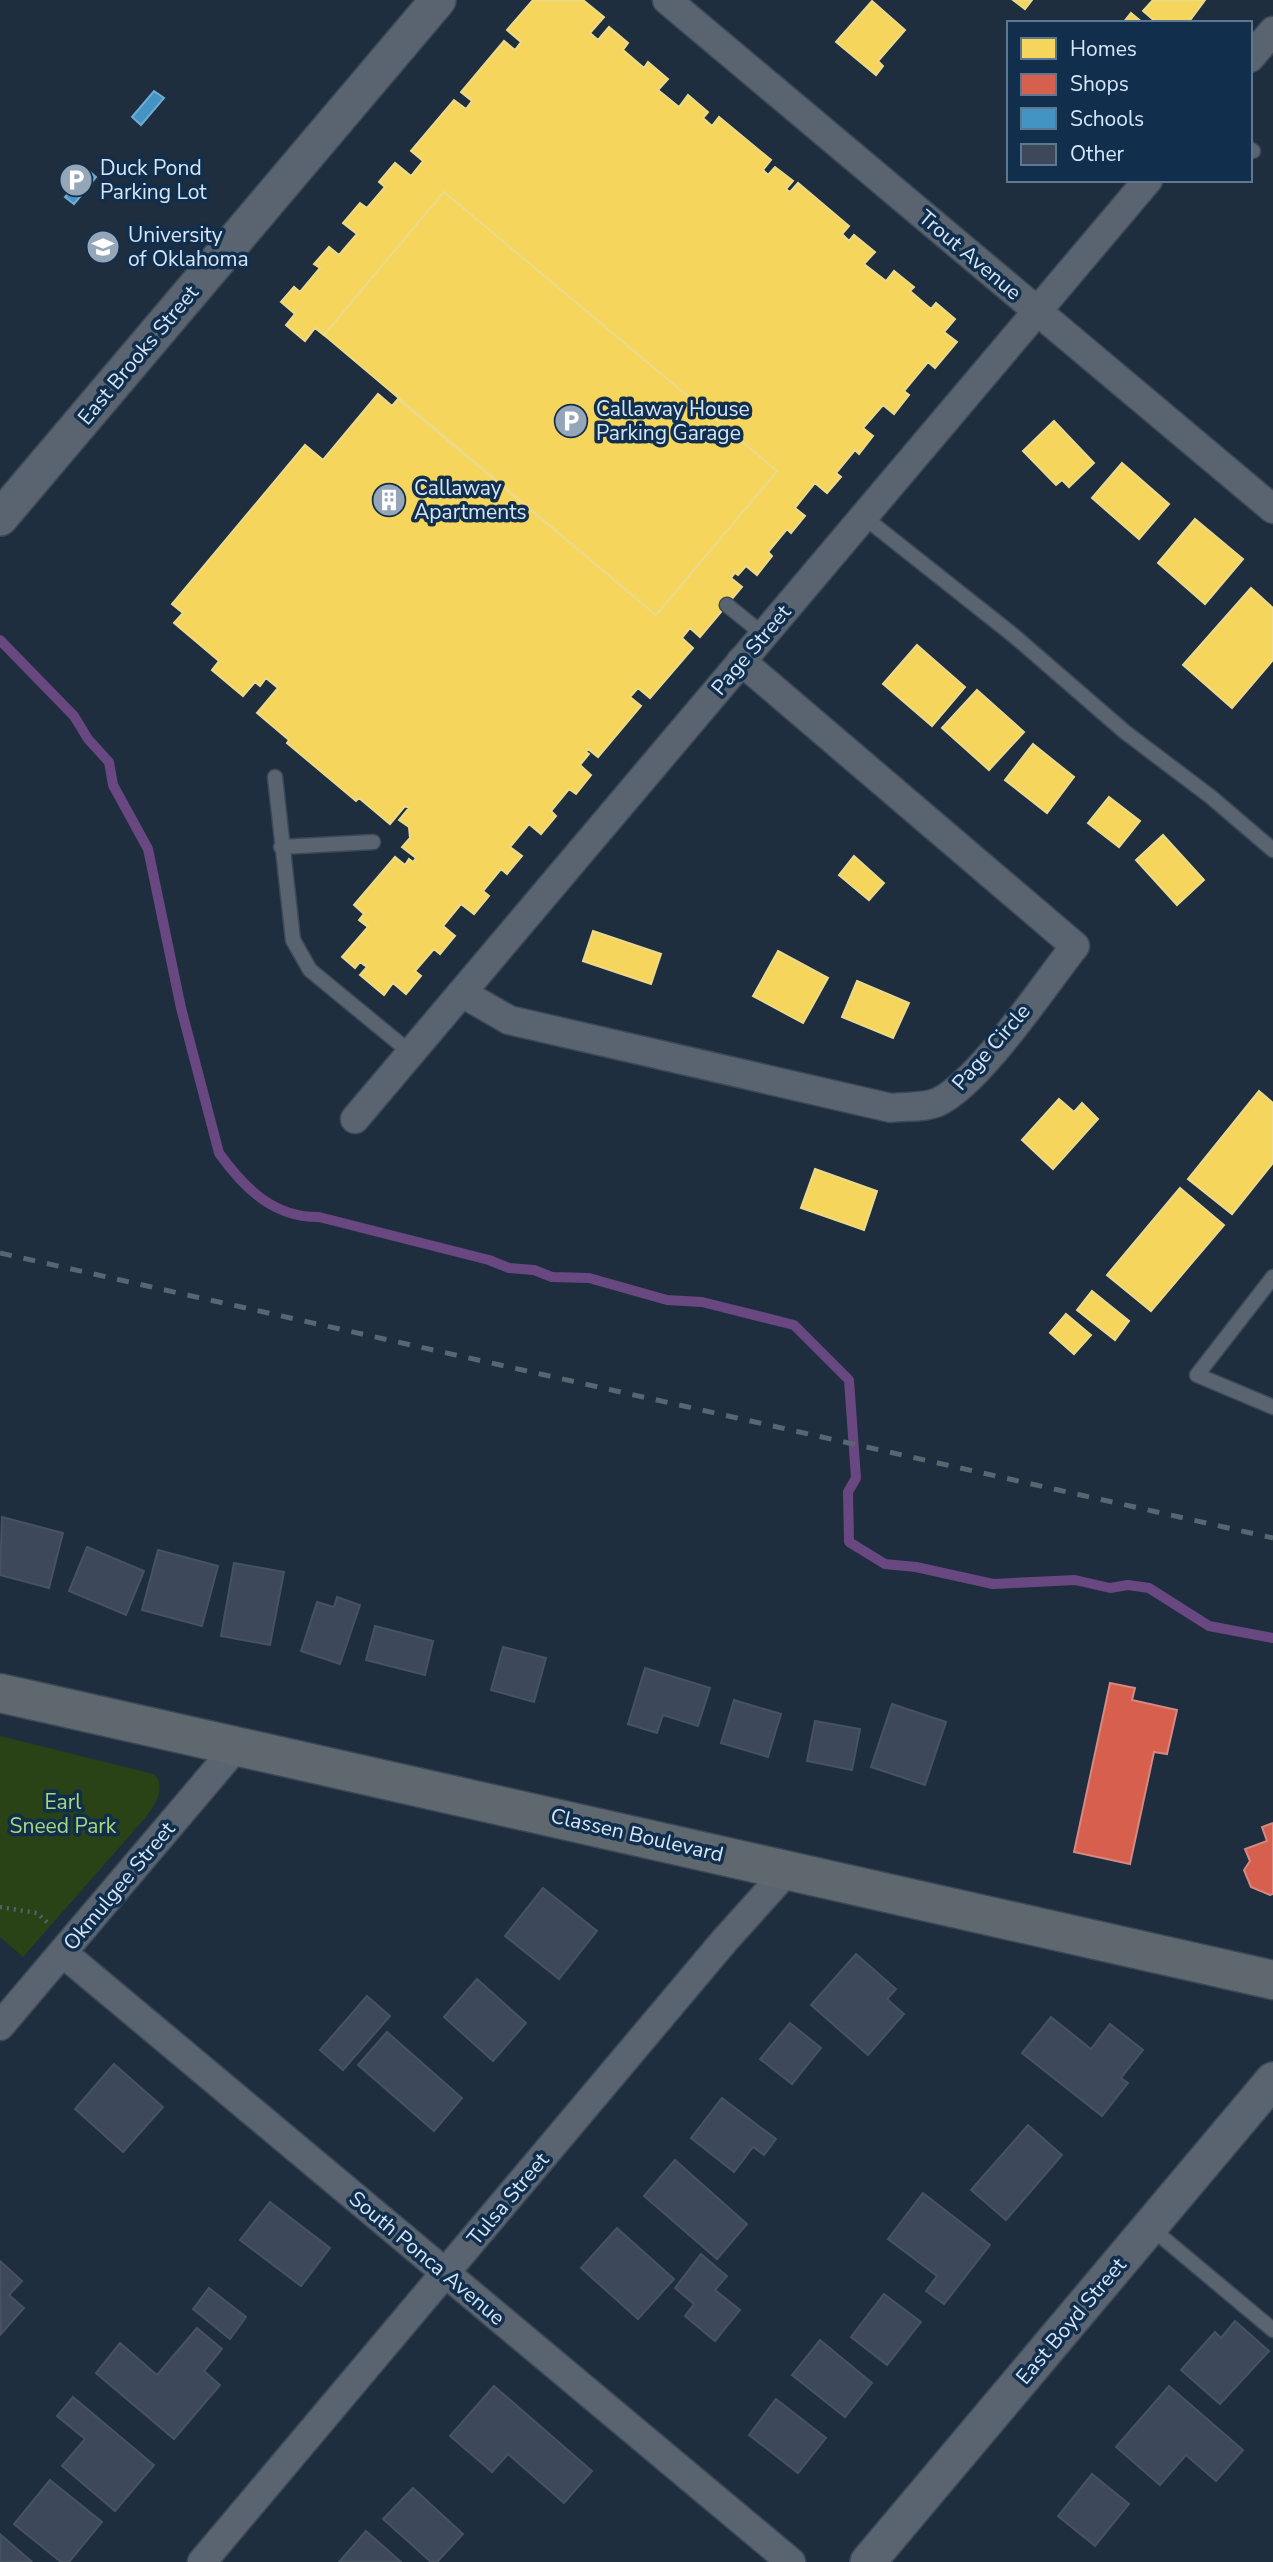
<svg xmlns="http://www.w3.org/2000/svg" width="1273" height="2562" viewBox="0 0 1273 2562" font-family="'Nunito Sans',sans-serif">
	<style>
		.green { fill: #294216 }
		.homes { fill: #f6d55c; stroke: #ecda8b; stroke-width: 2 }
		.shops { fill: #d6604d; stroke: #d68881; stroke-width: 2 }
		.schools { fill: #4393c3; stroke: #6facd4; stroke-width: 2 }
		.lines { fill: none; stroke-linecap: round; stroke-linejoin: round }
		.stream { stroke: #694781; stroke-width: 10 }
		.building { fill: #3e485b; stroke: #475261; stroke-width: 2 }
		.service-casing { stroke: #3c4857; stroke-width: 17 }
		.minor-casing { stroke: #3c4857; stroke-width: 31 }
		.tertiary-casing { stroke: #3c4857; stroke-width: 38 }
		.secondary-casing { stroke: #3c4857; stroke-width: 41 }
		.path { stroke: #57626e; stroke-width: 4.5; stroke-dasharray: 2 5; stroke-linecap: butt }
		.service { stroke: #596470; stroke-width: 14 }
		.minor { stroke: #596470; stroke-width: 28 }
		.tertiary { stroke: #596470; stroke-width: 35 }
		.secondary { stroke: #60686f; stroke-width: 38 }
		.rail { stroke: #5a6572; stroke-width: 5; stroke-dasharray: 12 12; stroke-linecap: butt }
		.labels { text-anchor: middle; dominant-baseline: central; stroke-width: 7; stroke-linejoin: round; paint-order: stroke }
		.poi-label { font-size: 21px; fill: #d5e6fa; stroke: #112e4c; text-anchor: start }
		.street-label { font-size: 21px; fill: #d5e6fa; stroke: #112e4c }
		.park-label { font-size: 21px; fill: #a7d97b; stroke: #112e4c }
	</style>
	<rect width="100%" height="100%" fill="#1e2e3f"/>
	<!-- green -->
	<path class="green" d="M0,1736L154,1774C167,1787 155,1805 146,1817L23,1957L0,1937Z"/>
	<!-- homes -->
	<g class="homes">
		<path d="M533,0H583L604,17L590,33L598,40L609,27L628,43L623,50L644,68L648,62L668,79L658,90L679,107L688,95L708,112L703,118L712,126L719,117L771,160L763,170L768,175L775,167L793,181L786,189L790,192L798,183L849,226L842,234L849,241L854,235L875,252L864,264L886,281L894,271L914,287L910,291L931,309L936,303L955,319L944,332L957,342L935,368L928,362L904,391L909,395L894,414L883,405L863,428L873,436L859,454L855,450L836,473L841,477L827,493L815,483L795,508L805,516L791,533L787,529L768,552L772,556L757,575L746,566L738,575L735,573L731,578L742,587L700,637L690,628L682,638L693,648L650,698L638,688L630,697L641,706L598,757L588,749L586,752L589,754L580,765L591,775L576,794L569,789L551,811L556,816L541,834L529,824L510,847L522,856L507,874L501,869L483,891L489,896L474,914L461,904L443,926L455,936L440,954L434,949L415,971L421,976L406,994L393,983L384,995L360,975L367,967L360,962L355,968L342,957L368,927L359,920L364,914L354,905L395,857L405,865L409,859L413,862L416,858L402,847L410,838L409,827L399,820L409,808L405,806L390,824L359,798L356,801L287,743L289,740L257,713L278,688L266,678L260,686L255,682L243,696L212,670L219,661L174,623L183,613L172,604L305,445L323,460L378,394L392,406L398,399L656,615L777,471L444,192L324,335L315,328L305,341L286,325L295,314L281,302L294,287L300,292L320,268L314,264L329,247L339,255L357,234L343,223L360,203L367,208L385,187L379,182L395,163L411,176L423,161L411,151L454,100L466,109L472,101L461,92L504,41L515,50L521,42L507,30Z"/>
		<path d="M1013,0H1032L1025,9Z"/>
		<path d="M1153,0H1205L1188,23H1157L1143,11Z"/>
		<path d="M872,1L905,30L878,61L883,66L876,75L836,42Z"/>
		<path d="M1131,13L1143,23H1123Z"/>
		<path d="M444,192L777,471L656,615L324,335Z"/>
		<path d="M1054,421L1094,463L1069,487L1062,480L1056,485L1023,451Z"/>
		<path d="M1122,463L1169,504L1139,539L1092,498Z"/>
		<path d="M1195,519L1243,559L1205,604L1158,563Z"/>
		<path d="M1251,588L1273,608V660L1232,708L1183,665Z"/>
		<path d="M917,645L965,687L932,726L883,684Z"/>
		<path d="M977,690L1024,732L989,770L942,728Z"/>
		<path d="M1033,744L1074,777L1047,813L1005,780Z"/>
		<path d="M1109,797L1140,821L1119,847L1088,823Z"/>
		<path d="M1163,835L1204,880L1177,905L1136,860Z"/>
		<path d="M854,856L884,883L869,900L839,875Z"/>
		<path d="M593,931L661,954L651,984L583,961Z"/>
		<path d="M778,951L828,978L803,1023L753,996Z"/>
		<path d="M857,981L909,1003L893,1038L842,1017Z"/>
		<path d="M1259,1091L1273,1103V1163L1232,1214L1188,1179Z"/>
		<path d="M1059,1099L1074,1112L1082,1103L1098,1119L1053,1169L1022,1140Z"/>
		<path d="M815,1169L877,1191L864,1230L801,1208Z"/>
		<path d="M1180,1188L1224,1225L1151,1311L1107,1275Z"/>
		<path d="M1092,1291L1129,1321L1115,1340L1077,1310Z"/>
		<path d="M1066,1314L1091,1335L1074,1354L1050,1333Z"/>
	</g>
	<!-- shops -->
	<g class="shops">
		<path d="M1110,1683L1135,1688L1132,1700L1177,1710L1167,1754L1154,1752L1130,1864L1074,1852Z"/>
		<path d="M1273,1823V1894L1270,1895L1251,1887L1244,1870L1250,1861L1245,1849L1267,1841L1262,1827Z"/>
	</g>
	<!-- schools -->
	<g class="schools">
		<path d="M154,91L164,98L141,125L132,117Z"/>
		<path d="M88,170L96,177L74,204L65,197Z"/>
	</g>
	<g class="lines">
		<!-- stream -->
		<path class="stream" d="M0,640L74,716L88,739L109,762L113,785L148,849L181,1008L219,1153C244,1188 274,1218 319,1217L489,1260L509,1268L534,1270L552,1277L589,1278L667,1300L702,1302L794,1325L849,1380L856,1478L848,1492L849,1542L885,1564L916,1567L993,1584L1075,1580L1110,1588L1128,1585L1149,1588L1209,1626L1273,1638"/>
	</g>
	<!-- building -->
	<g class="building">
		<path d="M2,1517L63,1533L49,1588L0,1575Z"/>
		<path d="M87,1547L144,1571L126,1615L69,1591Z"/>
		<path d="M158,1550L218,1566L202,1626L142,1610Z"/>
		<path d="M234,1563L284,1572L270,1645L221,1636Z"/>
		<path d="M337,1597L360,1605L340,1664L301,1651L317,1602L334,1607Z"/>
		<path d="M375,1626L433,1641L425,1675L366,1660Z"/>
		<path d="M503,1647L546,1658L534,1702L491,1690Z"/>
		<path d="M645,1668L710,1688L698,1726L663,1715L657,1733L628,1724Z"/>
		<path d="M734,1700L781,1714L768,1757L721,1743Z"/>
		<path d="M892,1704L946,1722L925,1785L871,1767Z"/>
		<path d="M815,1721L860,1729L852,1770L807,1761Z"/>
		<path d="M543,1888L597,1931L559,1979L505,1936Z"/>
		<path d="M856,1954L896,1989L887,1999L904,2014L868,2055L811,2005Z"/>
		<path d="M477,1979L526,2023L493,2061L444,2017Z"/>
		<path d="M367,1996L390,2016L343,2070L320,2050Z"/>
		<path d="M1051,2017L1091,2049L1110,2024L1143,2050L1121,2078L1128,2083L1102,2116L1022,2053Z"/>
		<path d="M790,2023L821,2048L792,2084L760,2059Z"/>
		<path d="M387,2032L462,2098L434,2131L358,2065Z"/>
		<path d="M114,2064L163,2107L123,2152L75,2109Z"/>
		<path d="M722,2098L776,2139L764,2155L753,2147L734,2172L691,2138Z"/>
		<path d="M1028,2125L1062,2155L1006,2220L971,2190Z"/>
		<path d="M675,2160L747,2224L717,2259L644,2196Z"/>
		<path d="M923,2193L990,2245L944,2304L926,2291L937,2276L888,2239Z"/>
		<path d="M270,2202L330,2248L301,2286L240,2240Z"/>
		<path d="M617,2228L674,2279L638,2319L581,2268Z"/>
		<path d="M701,2254L727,2276L715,2290L740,2310L715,2341L685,2316L694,2304L675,2288Z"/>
		<path d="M0,2261L22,2281L9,2295L24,2308L1,2334Z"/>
		<path d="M209,2288L246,2317L230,2339L193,2309Z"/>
		<path d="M884,2294L921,2322L887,2365L851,2337Z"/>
		<path d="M1235,2321L1269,2351L1220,2404L1181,2370L1215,2332L1221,2338Z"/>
		<path d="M197,2328L222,2349L204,2371L220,2385L174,2439L96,2373L120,2343L157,2375Z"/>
		<path d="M820,2340L872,2383L845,2417L792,2375Z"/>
		<path d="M494,2386L592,2471L564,2503L508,2454L492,2472L450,2436Z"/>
		<path d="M1169,2386L1243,2450L1216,2481L1186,2455L1160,2485L1116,2447Z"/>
		<path d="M73,2397L154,2465L115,2511L62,2466L85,2439L57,2416Z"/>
		<path d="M776,2399L826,2438L798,2473L749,2435Z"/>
		<path d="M1092,2474L1129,2504L1095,2546L1058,2516Z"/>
		<path d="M50,2480L102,2522L69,2562H61L14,2524Z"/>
		<path d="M413,2488L463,2534L437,2562H431L383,2519Z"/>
		<path d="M366,2531L401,2562H339Z"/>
		<path d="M1,2535L32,2562H0Z"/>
	</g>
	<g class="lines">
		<defs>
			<g id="service">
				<path d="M1250,149L1253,151"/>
				<path d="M864,517L1013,635L1125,732L1211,797L1273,850"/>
				<path d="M727,605L764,635"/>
				<path d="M275,777L293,940L310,970L411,1053"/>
				<path d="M281,847L373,842"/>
				<path d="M1273,1277L1197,1375L1273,1407"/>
				<path d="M1150,2227L1273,2330"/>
			</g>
			<g id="minor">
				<path d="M667,0L1273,509"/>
				<path d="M1250,58L1273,31"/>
				<path d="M462,993L509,1020L891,1108C905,1106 925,1108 938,1102C979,1083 1045,984 1075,946L741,661"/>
				<path d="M355,1119L1148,180"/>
				<path d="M63,1953L791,2562"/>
				<path d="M0,2026L237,1746"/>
				<path d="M202,2562L725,1940L789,1869"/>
			</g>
			<g id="tertiary">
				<path d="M0,518L438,0"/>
				<path d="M868,2562L1273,2080"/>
			</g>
			<path id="secondary" d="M0,1693L1273,1980"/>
		</defs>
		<!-- service casing -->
		<use href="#service" class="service-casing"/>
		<!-- minor casing -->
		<use href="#minor" class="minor-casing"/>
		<!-- tertiary casing -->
		<use href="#tertiary" class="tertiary-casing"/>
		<!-- secondary casing -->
		<use href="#secondary" class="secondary-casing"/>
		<!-- path -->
		<path class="path" d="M0,1907L37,1913L49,1924"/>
		<!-- service -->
		<use href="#service" class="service"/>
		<!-- minor -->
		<use href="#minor" class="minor"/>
		<!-- tertiary -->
		<use href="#tertiary" class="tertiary"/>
		<!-- secondary -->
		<use href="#secondary" class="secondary"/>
		<!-- rail -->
		<path class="rail" d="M0,1253L1273,1538"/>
	</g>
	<!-- icons -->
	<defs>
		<symbol id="parking-disc" viewBox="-11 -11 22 22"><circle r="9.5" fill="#95a6b9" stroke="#112e4c"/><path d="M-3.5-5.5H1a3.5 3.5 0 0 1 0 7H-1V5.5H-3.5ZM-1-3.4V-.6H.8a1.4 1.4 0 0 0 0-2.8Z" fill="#fff"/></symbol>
		<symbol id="university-disc" viewBox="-11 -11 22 22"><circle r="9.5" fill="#95a6b9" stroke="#112e4c"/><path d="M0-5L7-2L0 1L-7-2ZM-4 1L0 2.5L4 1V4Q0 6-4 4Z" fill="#fff"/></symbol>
		<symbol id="building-disc" viewBox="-11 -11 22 22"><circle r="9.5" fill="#95a6b9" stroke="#112e4c"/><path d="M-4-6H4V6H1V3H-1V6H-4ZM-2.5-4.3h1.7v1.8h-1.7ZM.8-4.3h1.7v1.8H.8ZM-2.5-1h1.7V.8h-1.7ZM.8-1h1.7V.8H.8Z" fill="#fff"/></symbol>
	</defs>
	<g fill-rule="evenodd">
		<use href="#parking-disc" x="57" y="161" width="38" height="38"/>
		<use href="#university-disc" x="84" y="228" width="38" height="38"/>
		<use href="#parking-disc" x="552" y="402" width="38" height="38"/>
		<use href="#building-disc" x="370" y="481" width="38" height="38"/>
	</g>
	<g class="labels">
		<!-- poi labels -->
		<g class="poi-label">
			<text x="100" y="168">Duck Pond<tspan x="100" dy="24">Parking Lot</tspan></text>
			<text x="128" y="235">University<tspan x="128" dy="24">of Oklahoma</tspan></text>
			<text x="596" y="409">Callaway House<tspan x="596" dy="24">Parking Garage</tspan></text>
			<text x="414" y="488">Callaway<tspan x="414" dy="24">Apartments</tspan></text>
		</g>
		<!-- street labels -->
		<g class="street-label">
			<text transform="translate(970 255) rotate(40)">Trout Avenue</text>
			<text transform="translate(138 355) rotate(-50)">East Brooks Street</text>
			<text transform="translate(751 650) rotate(-50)">Page Street</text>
			<text transform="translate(991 1047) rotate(-49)">Page Circle</text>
			<text transform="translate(637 1835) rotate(13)">Classen Boulevard</text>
			<text transform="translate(119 1886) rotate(-50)">Okmulgee Street</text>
			<text transform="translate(508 2199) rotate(-50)">Tulsa Street</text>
			<text transform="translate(427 2258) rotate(40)">South Ponca Avenue</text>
			<text transform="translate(1071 2321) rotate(-50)">East Boyd Street</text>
		</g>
		<!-- park labels -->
		<g class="park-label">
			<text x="63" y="1802">Earl<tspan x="63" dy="24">Sneed Park</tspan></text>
		</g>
	</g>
	<!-- legend -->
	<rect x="1007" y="21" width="245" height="161" fill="#112e4c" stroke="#5f7892" stroke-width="2"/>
	<rect x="1021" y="38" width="35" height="21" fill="#f6d55c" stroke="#5f7892" stroke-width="2"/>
	<text x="1070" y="56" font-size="21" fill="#d5e6fa">Homes</text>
	<rect x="1021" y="74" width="35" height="21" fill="#d6604d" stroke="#5f7892" stroke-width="2"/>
	<text x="1070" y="91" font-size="21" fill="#d5e6fa">Shops</text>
	<rect x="1021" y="108" width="35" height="21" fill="#4393c3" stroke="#5f7892" stroke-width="2"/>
	<text x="1070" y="126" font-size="21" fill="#d5e6fa">Schools</text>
	<rect x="1021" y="144" width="35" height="21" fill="#3e485b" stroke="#5f7892" stroke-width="2"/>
	<text x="1070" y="161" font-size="21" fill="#d5e6fa">Other</text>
</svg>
